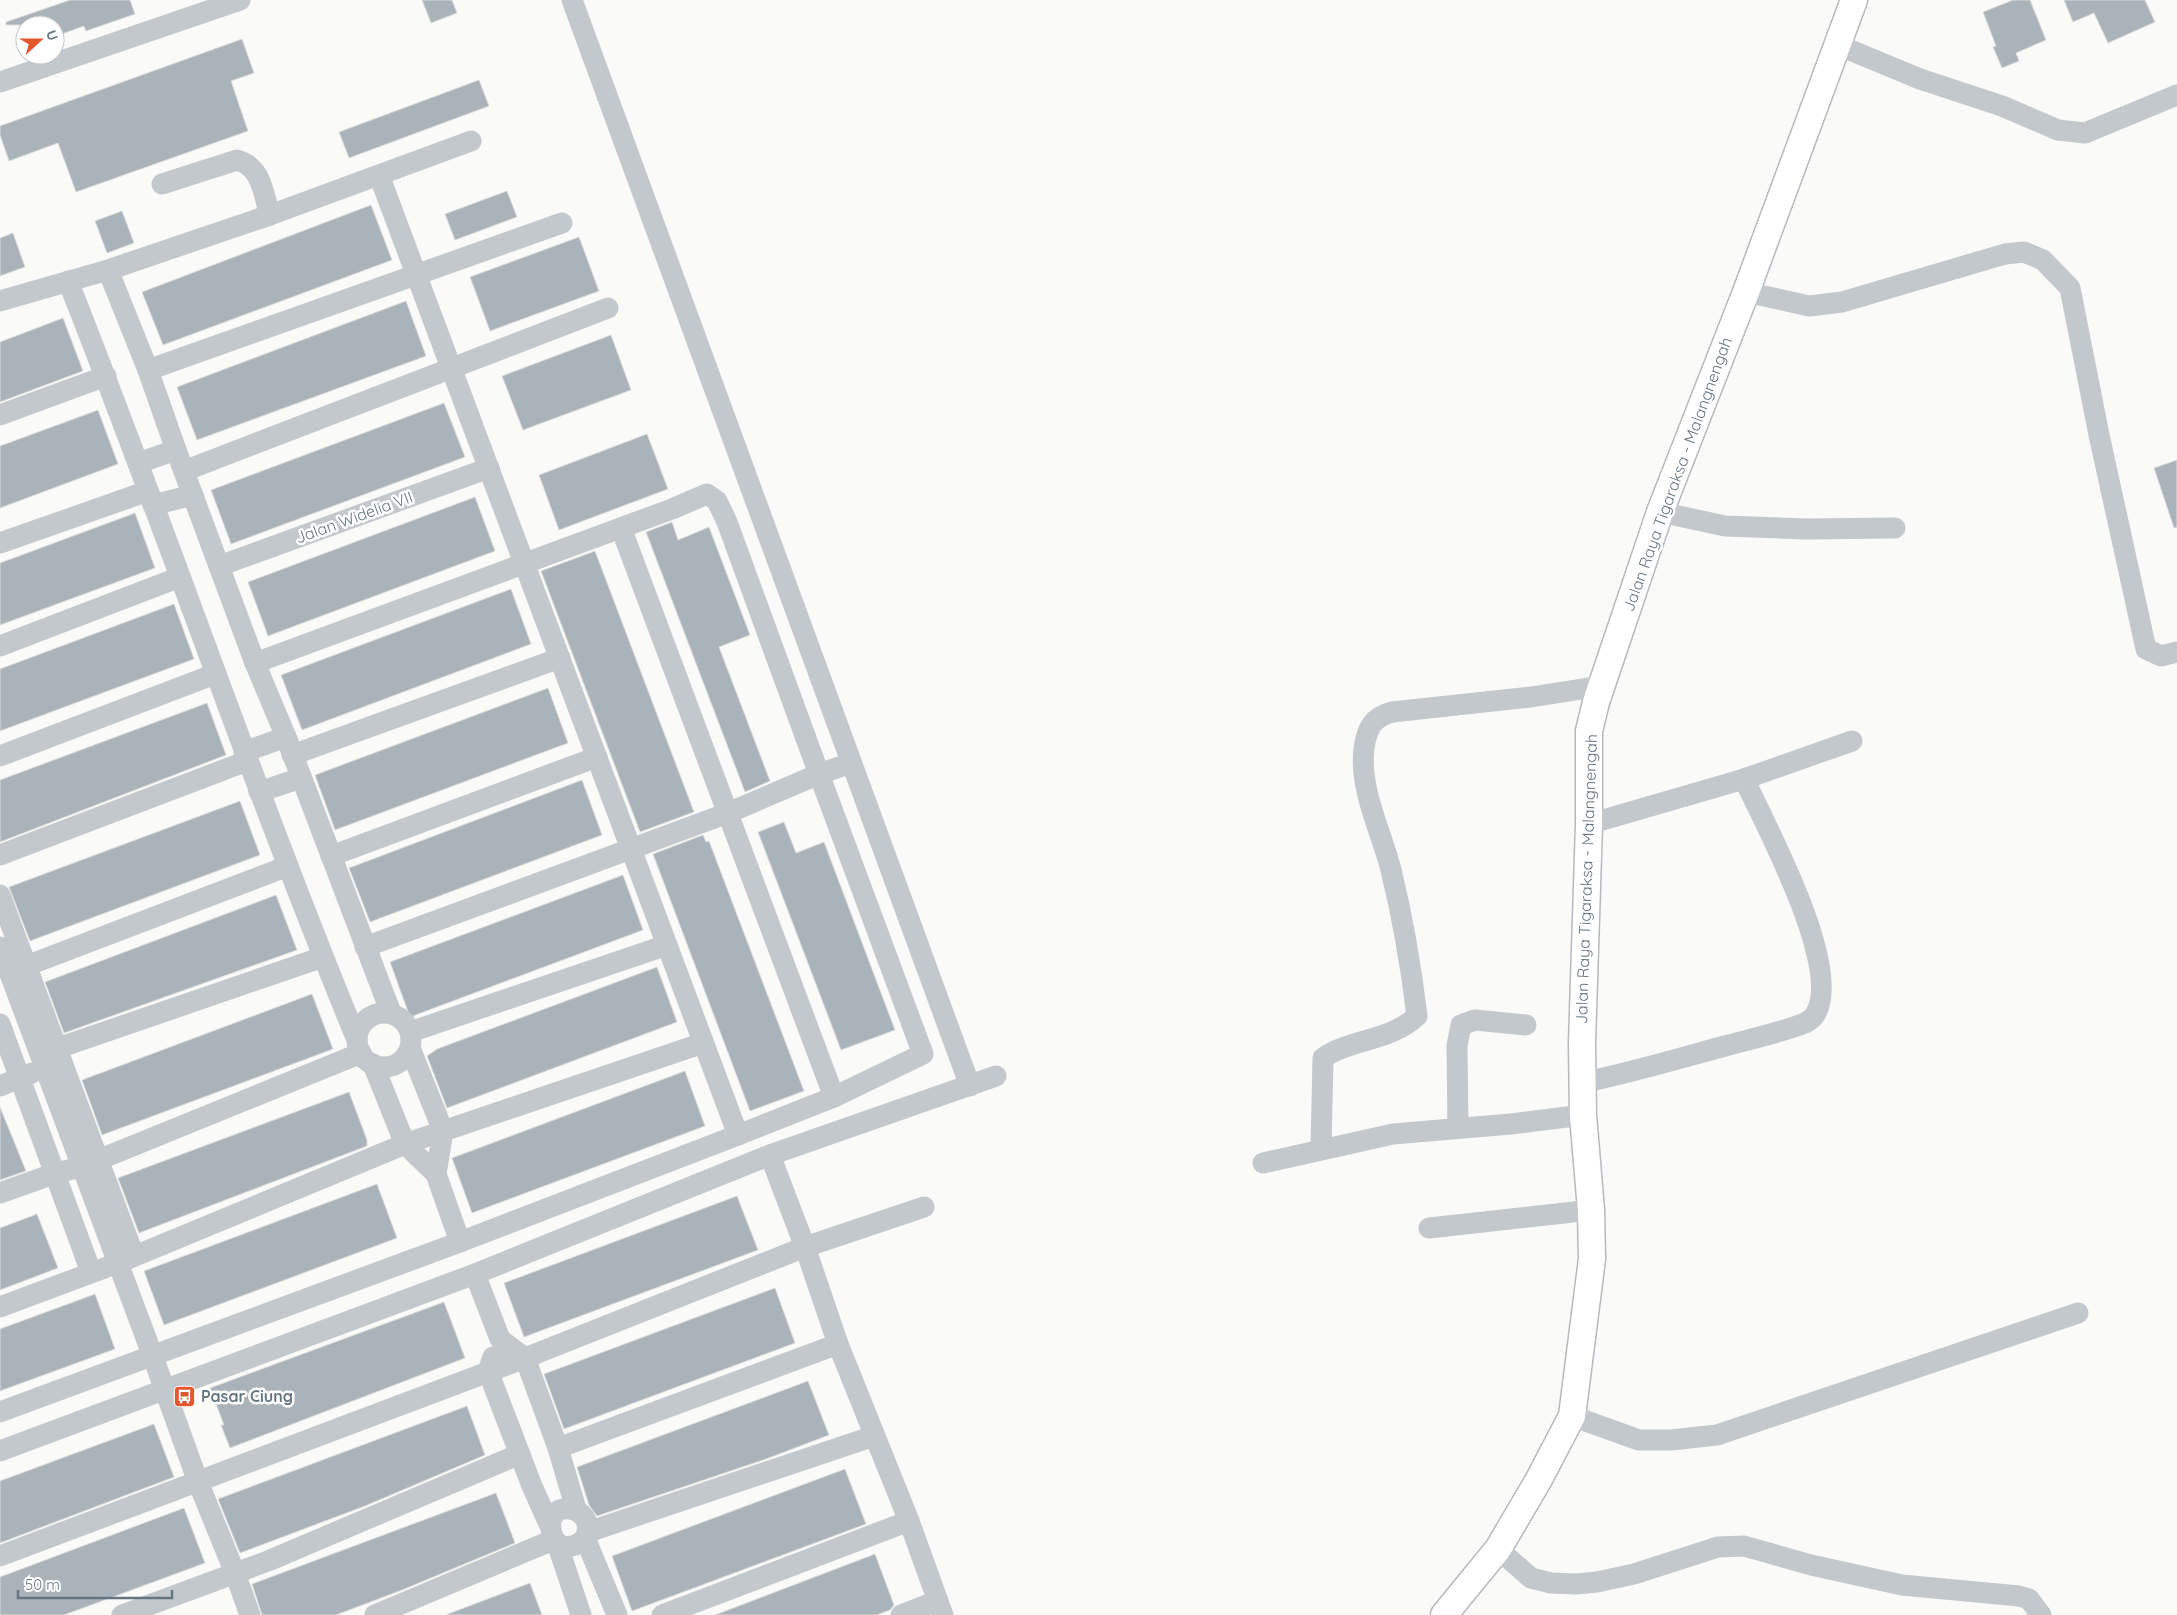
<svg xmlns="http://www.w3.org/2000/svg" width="2177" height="1615" viewBox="0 0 2177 1615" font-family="Quicksand,sans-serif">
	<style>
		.building { fill: #aab3b9; stroke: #dcdcda }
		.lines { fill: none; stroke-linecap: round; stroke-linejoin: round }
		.major-casing { stroke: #b5babe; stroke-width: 29 }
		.minor { stroke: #c3c8cc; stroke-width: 21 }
		.major { stroke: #fff; stroke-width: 26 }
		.labels { text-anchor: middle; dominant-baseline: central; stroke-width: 5; stroke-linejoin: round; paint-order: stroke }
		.street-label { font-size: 16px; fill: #657683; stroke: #fff }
		.poi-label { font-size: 16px; font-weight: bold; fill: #657683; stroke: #fff; text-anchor: start }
	</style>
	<rect width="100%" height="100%" fill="#fafaf8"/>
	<!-- building -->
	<g class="building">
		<path d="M70,0H130L135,14L86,31L84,26L59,35L55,25H6V22Z"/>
		<path d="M422,0H452L457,13L431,23Z"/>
		<path d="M2013,0H2030L2046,40L2016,53L2019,61L2002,68L1993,47L1996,46L1983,12Z"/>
		<path d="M2064,0H2145L2155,22L2108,43L2094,13L2073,22Z"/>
		<path d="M242,39L254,73L231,81L248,131L76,192L58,143L9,161L0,135V126Z"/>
		<path d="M479,80L489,106L349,158L339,132Z"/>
		<path d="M507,191L517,217L455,240L445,214Z"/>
		<path d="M371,205L392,260L163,345L142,292Z"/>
		<path d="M122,211L134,243L107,253L95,221Z"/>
		<path d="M13,233L25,267L0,276V238Z"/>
		<path d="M579,237L599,291L490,331L470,277Z"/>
		<path d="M406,301L426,356L197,440L177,387Z"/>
		<path d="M63,318L83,371L0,402V342Z"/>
		<path d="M611,335L631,390L523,430L502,376Z"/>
		<path d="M444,403L465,457L231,544L211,490Z"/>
		<path d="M98,410L118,464L0,508V446Z"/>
		<path d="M647,434L668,489L559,530L539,475Z"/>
		<path d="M2177,460V527L2174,528L2154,468Z"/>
		<path d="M475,497L495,551L268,636L248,582Z"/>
		<path d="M135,513L155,568L0,625V563Z"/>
		<path d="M672,522L678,540L709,527L750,635L719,647L770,781L745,792L646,532Z"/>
		<path d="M595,551L694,812L640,832L541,571Z"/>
		<path d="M511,589L531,644L302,730L281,675Z"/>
		<path d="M174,604L194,659L0,731V669Z"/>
		<path d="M548,688L568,743L335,830L315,775Z"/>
		<path d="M207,703L226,755L0,842V780Z"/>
		<path d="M582,780L602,835L370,922L349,868Z"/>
		<path d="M240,801L260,855L30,941L9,887Z"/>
		<path d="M784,822L796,853L824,842L895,1030L841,1050L758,832Z"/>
		<path d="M703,835L706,842L709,841L804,1091L750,1111L653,854Z"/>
		<path d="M623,875L643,930L410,1017L390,962Z"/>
		<path d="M276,895L297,950L64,1033L45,982Z"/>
		<path d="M657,967L677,1022L447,1108L427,1056L437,1049Z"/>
		<path d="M312,994L333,1049L102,1135L82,1080Z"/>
		<path d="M685,1071L705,1126L472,1213L452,1158Z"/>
		<path d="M349,1092L367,1140V1146L139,1233L118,1178Z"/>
		<path d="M0,1107L26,1171L0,1180Z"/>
		<path d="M377,1184L397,1238L164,1325L144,1271Z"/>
		<path d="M737,1196L758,1250L524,1337L504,1283Z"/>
		<path d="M37,1214L58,1268L0,1290V1228Z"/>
		<path d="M775,1288L795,1343L564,1429L544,1374Z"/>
		<path d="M95,1294L115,1349L0,1391V1329Z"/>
		<path d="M444,1302L465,1358L230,1448L221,1425H224L210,1388Z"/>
		<path d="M808,1381L829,1435L766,1459L597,1516L589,1505L577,1467Z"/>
		<path d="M467,1406L485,1455L365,1506L240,1553L218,1499Z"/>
		<path d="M154,1424L174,1477L0,1543V1481Z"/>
		<path d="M845,1469L866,1524L632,1611L612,1556Z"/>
		<path d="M496,1493L515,1543L402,1590L336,1615H262L252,1584Z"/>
		<path d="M184,1508L205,1563L64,1615H0V1577Z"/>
		<path d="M875,1554L894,1605L890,1610L877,1615H715Z"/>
		<path d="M530,1583L542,1615H448V1614Z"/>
	</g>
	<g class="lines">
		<defs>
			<path id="major" d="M1444,1615L1498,1549L1538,1481L1572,1416L1592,1259L1591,1210L1583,1115L1582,1043L1589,824V731L1596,702L1660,512L1746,292L1854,0"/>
		</defs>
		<!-- major casing -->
		<use href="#major" class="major-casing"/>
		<!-- minor -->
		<g class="minor">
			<path d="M572,0L970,1086"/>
			<path d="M1838,45L1920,79L2002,106L2058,130L2085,133L2177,95"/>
			<path d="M0,82L240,0"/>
			<path d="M379,175L738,1135"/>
			<path d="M162,184L237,160C262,167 263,193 270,215"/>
			<path d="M108,270L148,370L176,450L255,663L286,737L391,1013"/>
			<path d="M68,281C168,533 254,790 357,1040"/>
			<path d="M1746,292L1809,306L1842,302L2005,254L2024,252L2043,260L2070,288L2099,435L2146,649L2161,656L2177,652"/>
			<path d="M0,301L108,270L270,215L471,141"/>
			<path d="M148,370L562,223"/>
			<path d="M0,415L106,376"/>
			<path d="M138,463L176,450"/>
			<path d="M184,471L608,308"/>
			<path d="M153,505L193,495"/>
			<path d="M1660,512L1725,526L1806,529L1895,528"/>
			<path d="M621,528L834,1097"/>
			<path d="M0,543L148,491"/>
			<path d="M219,566L489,468"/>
			<path d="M0,646L180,577"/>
			<path d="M255,663L672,509L707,494L717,501L727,522L819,774L851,763"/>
			<path d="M244,752L286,737"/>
			<path d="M292,755L560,658"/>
			<path d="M0,756L215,674"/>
			<path d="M259,792L301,778"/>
			<path d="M1589,824L1744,779L1852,741"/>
			<path d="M0,855L247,761"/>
			<path d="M331,856L597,757"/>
			<path d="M0,895L134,1256"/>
			<path d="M0,947L152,1354L198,1482L235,1573L250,1615"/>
			<path d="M26,966L288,866"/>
			<circle cx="384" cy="1040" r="27"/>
			<path d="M0,1024L91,1272"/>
			<path d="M410,1032L667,945"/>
			<path d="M58,1048L323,957"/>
			<path d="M410,1048L443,1131L436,1174"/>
			<path d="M373,1064L405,1144L436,1174L460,1242"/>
			<path d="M1581,1083C1630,1073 1677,1059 1725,1046C1751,1039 1779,1033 1805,1023C1809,1021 1814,1017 1816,1013C1842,966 1766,826 1744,779"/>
			<path d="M0,1086L32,1073"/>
			<path d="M1458,1128L1457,1046L1461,1025L1475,1020L1526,1025"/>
			<path d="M1321,1149L1323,1058C1350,1039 1391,1041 1417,1016C1411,966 1403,919 1391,870C1381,830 1359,790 1364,748C1367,728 1373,717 1392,712L1531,697L1601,686"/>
			<path d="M770,1155L805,1247L838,1344L909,1521L943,1615"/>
			<path d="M1263,1163L1393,1134L1511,1124L1583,1115"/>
			<path d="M0,1193L56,1173L81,1167L361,1053"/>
			<path d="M1429,1228L1591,1210"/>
			<path d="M475,1274L500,1339L525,1358L558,1448L576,1509"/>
			<path d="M0,1307L118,1263L405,1144L703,1043"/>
			<path d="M493,1357L488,1371L532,1486L549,1524"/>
			<path d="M0,1412L460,1242L738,1135L834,1097L923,1054L819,774L728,813L365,947"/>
			<path d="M1572,1416L1639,1440H1671L1717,1435L2078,1313"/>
			<path d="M558,1448L838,1344"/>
			<path d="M0,1451L475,1274L770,1155L996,1076"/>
			<path d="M588,1532L874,1436"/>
			<path d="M585,1538C576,1549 556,1551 552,1534C541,1495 600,1505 585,1538L617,1615"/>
			<path d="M557,1543L581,1615"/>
			<path d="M1498,1549L1531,1578L1551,1583L1576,1584L1597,1582L1634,1574L1718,1547L1744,1546L1811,1565L1902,1585L2019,1596L2029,1599L2041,1615"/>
			<path d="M0,1556L525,1358L805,1247L924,1207"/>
			<path d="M122,1615L268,1561L520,1454"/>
			<path d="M375,1615L553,1540"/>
			<path d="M662,1615L909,1521"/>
			<path d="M901,1615L937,1601"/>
		</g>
		<!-- major -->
		<use href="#major" class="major"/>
	</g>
	<!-- icons -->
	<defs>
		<symbol id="bus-square" viewBox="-11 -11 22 22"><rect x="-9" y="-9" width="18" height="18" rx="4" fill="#e4572e" stroke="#fff"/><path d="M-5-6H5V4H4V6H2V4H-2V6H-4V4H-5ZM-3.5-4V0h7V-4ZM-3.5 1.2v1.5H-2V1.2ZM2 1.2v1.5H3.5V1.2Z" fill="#fff"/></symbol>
	</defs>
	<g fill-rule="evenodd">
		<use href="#bus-square" x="172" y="1384" width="25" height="25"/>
	</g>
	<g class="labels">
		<!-- street labels -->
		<g class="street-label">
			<text transform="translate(1677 474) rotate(-70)">Jalan Raya Tigaraksa - Malangnengah</text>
			<text transform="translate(354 517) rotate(-20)">Jalan Widelia VII</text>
			<text transform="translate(1586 879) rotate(-88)">Jalan Raya Tigaraksa - Malangnengah</text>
		</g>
		<!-- poi labels -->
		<g class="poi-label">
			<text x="201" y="1396">Pasar Ciung</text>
		</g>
	</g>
	<!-- north arrow -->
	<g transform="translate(40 40) rotate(69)"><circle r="24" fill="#ffffff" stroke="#c1c8cd"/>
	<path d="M0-4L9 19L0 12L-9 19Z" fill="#e4572e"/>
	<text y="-8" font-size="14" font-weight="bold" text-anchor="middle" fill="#657683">U</text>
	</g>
	<!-- scale -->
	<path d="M18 1590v8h154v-8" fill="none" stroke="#657683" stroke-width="2.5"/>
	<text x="25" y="1590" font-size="15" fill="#657683" stroke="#ffffff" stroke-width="4" paint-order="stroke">50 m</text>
</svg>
